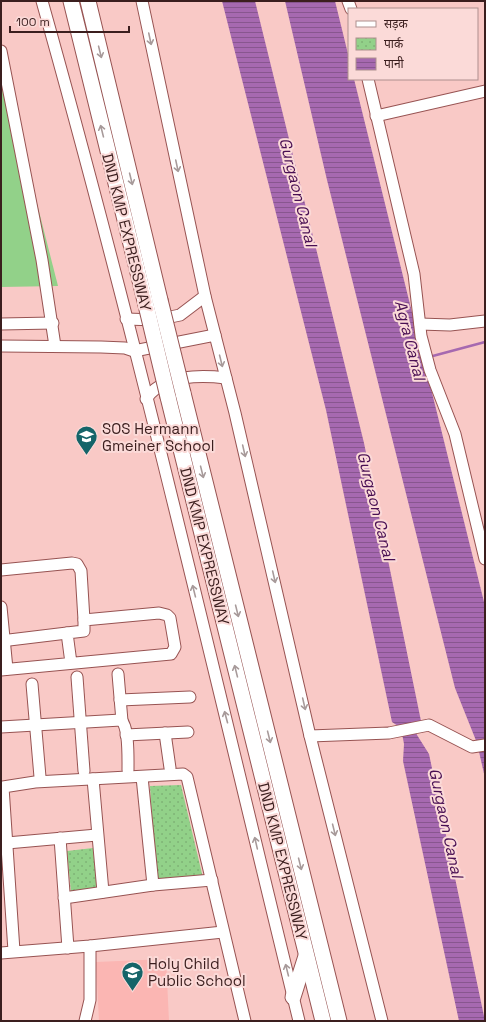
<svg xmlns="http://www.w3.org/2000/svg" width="486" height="1022" viewBox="0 0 486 1022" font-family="'Space Grotesk','Noto Sans Devanagari',sans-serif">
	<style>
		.built { fill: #fbb6b3 }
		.grass { fill: #92d189 }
		.park { fill: url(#park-dots) }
		.water { fill: url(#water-rules) }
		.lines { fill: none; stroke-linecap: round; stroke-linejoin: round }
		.stream { stroke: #a669b0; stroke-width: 2.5 }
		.minor-casing { stroke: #975352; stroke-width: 13 }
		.highway-casing { stroke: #975352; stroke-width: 17 }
		.minor { stroke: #fff; stroke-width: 11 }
		.highway { stroke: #fff; stroke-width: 15 }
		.highway-bridge-casing { stroke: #975352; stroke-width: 17; stroke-linecap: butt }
		.highway-bridge { stroke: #fff; stroke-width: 15 }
		.oneway { stroke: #a79a9a }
		.labels { text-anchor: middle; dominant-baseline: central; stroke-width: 4; stroke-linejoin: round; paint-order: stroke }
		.street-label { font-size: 15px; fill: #3b1e1e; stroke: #fbdad8 }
		.poi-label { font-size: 15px; fill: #3b1e1e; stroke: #fbdad8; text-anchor: start }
		.water-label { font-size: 16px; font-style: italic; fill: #490f53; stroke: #fbdad8 }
	</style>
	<defs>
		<pattern id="park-dots" width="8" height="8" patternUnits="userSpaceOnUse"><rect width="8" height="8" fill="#92d189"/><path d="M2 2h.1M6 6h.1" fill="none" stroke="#7fb376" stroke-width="1.8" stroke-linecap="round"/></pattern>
		<pattern id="water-rules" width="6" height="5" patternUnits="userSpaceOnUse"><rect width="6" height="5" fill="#a669b0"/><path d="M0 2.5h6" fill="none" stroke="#88568f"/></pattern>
	</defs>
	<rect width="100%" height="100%" fill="#f9c9c6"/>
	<!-- built -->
	<path class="built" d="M166,959L169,1021H99L96,962Z"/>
	<!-- grass -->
	<path class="grass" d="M1,62L58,286L1,287Z"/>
	<!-- park -->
	<g class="park">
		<path d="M181,785L203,878L156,882L150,786Z"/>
		<path d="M93,848L97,890L71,892L67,851Z"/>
	</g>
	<!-- water -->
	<g class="water">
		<path d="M222,1H255L364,443L421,721L414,722L417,735L429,754L485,1021H459L403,761L404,744L401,728L392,722L326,410Z"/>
		<path d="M285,1H335L349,58V79H354L485,606V778L477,743L455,688L327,180Z"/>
	</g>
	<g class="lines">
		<!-- stream -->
		<path class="stream" d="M429,357L485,342"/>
		<defs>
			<g id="minor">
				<path d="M42,1C137,338 216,681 299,1021"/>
				<path d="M142,1L205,296L235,413L310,736L382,1021"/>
				<path d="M348,1L351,9"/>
				<path d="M1,51L42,260L55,346"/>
				<path d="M368,79L414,274L421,336L430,370L455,434L485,559"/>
				<path d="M376,116L485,91"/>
				<path d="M126,319L156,320L180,315L205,296"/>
				<path d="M1,324L53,323"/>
				<path d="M420,324L450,325L485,321"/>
				<path d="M1,346L101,347L125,348L134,351L215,335"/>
				<path d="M146,399C162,375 200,375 226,378"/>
				<path d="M1,570L72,563L77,564L81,571L84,620"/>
				<path d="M1,607L7,669"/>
				<path d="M1,641L67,633"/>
				<path d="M1,670L171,654L175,647L170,618L167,615L159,613L84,620V631L67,633L71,663"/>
				<path d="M118,674L122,721"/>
				<path d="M77,677L84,771"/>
				<path d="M32,684L40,777"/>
				<path d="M120,700L190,697"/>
				<path d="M1,727L121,720C129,727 128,759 128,770"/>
				<path d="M165,733L170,768"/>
				<path d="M126,735L188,732"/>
				<path d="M310,736L389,733L429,725L472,747L485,745"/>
				<path d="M142,777L153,885"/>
				<path d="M93,779L103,892"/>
				<path d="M60,838L68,948"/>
				<path d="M7,843L97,835"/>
				<path d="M64,898L153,885L212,880"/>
				<path d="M14,951L3,787L35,782L183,774L187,777L245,1021"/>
				<path d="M1,953L90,946L223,932"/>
				<path d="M85,1021L90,1000V946"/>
			</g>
			<g id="highway">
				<path d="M71,1L146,305"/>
				<path d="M88,1L160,300"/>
				<path d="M183,393L339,1021"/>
				<path d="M168,397L323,1021"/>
				<path d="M293,997L306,956"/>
			</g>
		</defs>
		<!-- minor casing -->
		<use href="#minor" class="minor-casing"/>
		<!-- highway casing -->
		<use href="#highway" class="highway-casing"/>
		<!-- minor -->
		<use href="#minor" class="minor"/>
		<!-- highway -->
		<use href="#highway" class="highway"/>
		<defs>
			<g id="highway-bridge">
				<path d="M160,300L183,393"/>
				<path d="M146,305L168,397"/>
			</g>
		</defs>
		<!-- highway-bridge casing -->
		<use href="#highway-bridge" class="highway-bridge-casing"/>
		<!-- highway-bridge -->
		<use href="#highway-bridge" class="highway-bridge"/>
	</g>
	<!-- one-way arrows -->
	<defs><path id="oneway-shaft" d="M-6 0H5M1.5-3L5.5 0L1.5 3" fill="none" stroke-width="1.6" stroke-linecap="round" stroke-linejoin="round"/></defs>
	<g class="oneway">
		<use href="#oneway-shaft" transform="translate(150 39) rotate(78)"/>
		<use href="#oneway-shaft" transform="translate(100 52) rotate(76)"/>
		<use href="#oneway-shaft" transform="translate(102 131) rotate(-104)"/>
		<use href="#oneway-shaft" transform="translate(177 166) rotate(78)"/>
		<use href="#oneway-shaft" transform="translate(131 179) rotate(76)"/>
		<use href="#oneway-shaft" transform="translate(221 361) rotate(76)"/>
		<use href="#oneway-shaft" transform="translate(244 451) rotate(77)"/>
		<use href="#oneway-shaft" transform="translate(202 472) rotate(76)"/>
		<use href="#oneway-shaft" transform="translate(274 577) rotate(77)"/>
		<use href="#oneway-shaft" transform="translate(194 591) rotate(-104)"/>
		<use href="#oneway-shaft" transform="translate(237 611) rotate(76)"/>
		<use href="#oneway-shaft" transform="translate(236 671) rotate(-104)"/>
		<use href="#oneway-shaft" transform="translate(304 704) rotate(77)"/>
		<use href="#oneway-shaft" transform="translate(226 717) rotate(-105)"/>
		<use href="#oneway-shaft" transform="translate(269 737) rotate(76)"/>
		<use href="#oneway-shaft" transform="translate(334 830) rotate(76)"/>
		<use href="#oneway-shaft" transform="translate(256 843) rotate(-103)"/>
		<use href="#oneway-shaft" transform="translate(300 864) rotate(76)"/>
		<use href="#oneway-shaft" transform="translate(287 970) rotate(-104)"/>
	</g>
	<!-- icons -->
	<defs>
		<symbol id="school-pin" viewBox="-11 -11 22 30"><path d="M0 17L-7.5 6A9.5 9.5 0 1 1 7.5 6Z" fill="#156469" stroke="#fbdad8"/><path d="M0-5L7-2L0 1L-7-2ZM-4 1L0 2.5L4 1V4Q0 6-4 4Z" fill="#fff"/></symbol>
	</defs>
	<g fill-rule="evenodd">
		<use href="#school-pin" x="74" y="424" width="25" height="34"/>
		<use href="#school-pin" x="120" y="960" width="25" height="34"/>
	</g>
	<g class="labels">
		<!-- street labels -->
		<g class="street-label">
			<text transform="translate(127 232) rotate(76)">DND KMP EXPRESSWAY</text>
			<text transform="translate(205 546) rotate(76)">DND KMP EXPRESSWAY</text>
			<text transform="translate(283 861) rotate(76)">DND KMP EXPRESSWAY</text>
		</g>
		<!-- poi labels -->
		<g class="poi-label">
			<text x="102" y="428">SOS Hermann<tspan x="102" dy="17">Gmeiner School</tspan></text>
			<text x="148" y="963">Holy Child<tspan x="148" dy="17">Public School</tspan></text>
		</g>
		<!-- water labels -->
		<g class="water-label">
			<text transform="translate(298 192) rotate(76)">Gurgaon Canal</text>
			<text transform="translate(410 340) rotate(76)">Agra Canal</text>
			<text transform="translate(376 506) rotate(76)">Gurgaon Canal</text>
			<text transform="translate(446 823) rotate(78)">Gurgaon Canal</text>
		</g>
	</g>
	<!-- border -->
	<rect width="486" height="1022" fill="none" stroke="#3b1e1e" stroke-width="4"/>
	<!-- legend -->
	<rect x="348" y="8" width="130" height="72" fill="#fbdad8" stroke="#ae8f8e"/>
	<rect x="356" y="21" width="20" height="6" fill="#ffffff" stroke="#ae8f8e"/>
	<text x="384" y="28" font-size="12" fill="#3b1e1e">सड़क</text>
	<rect x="356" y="38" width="20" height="12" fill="url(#park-dots)" stroke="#ae8f8e"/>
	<text x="384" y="48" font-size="12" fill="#3b1e1e">पार्क</text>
	<rect x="356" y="58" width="20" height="12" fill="url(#water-rules)" stroke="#ae8f8e"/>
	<text x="384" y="68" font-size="12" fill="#3b1e1e">पानी</text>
	<!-- scale -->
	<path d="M10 26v6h119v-6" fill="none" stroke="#3b1e1e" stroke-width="2"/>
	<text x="16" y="26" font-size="12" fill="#3b1e1e" stroke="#fbdad8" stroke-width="3" paint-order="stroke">100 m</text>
</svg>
